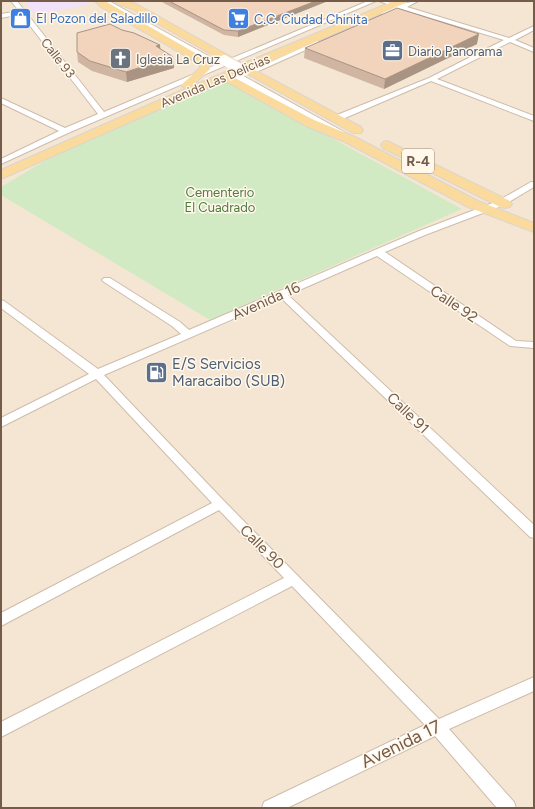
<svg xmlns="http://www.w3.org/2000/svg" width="535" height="809" viewBox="0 0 535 809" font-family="Figtree,sans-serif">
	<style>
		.residential { fill: #f4e6d3 }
		.education { fill: #f1e1f9 }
		.green { fill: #d2eac3 }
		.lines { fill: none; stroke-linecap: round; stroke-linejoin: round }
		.street-casing { stroke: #cebcab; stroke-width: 2 }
		.secondary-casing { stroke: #d3beab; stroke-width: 2 }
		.primary-casing { stroke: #dbd4d0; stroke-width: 2 }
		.street { fill: #fff; fill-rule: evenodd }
		.secondary { fill: #fff; fill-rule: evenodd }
		.primary { fill: #fbdb9d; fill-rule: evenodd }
		.secondary-bridge-casing { stroke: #d3beab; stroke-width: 10; stroke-linecap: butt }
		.secondary-bridge { stroke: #fff; stroke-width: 10 }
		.wall { fill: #d0b5a2 }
		.shaded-wall { fill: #a99484 }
		.building { fill: #f2d3bc; stroke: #a99484 }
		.labels { text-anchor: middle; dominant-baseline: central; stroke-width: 3; stroke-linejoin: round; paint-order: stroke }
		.far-shop-label { font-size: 13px; fill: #366cbe; stroke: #fff8eb; text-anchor: start }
		.far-service-label { font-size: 13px; fill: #4e5e75; stroke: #fff8eb; text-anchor: start }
		.far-street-label { font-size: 13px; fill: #755b4a; stroke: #fff8eb }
		.far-worship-label { font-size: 13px; fill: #5b616d; stroke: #fff8eb; text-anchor: start }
		.far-park-label { font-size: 13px; fill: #517b42; stroke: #fff8eb }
		.shield { fill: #fff8eb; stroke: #9e8a7a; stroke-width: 1 }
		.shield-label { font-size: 14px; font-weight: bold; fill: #755b4a }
		.street-label { font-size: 15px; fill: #755b4a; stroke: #fff8eb }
		.service-label { font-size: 15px; fill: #4e5e75; stroke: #fff8eb; text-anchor: start }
		.near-street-label { font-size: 18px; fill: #755b4a; stroke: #fff8eb }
	</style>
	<rect width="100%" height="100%" fill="#fcf4e5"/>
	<!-- residential -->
	<rect class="residential" x="1" y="1" width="533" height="807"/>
	<!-- education -->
	<path class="education" d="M24,1H85L90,4L36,15Z"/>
	<!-- green -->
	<path class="green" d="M225,80L462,209L210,320L1,195V187L51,157Z"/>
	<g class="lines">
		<defs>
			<g id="street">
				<path d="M11,1H17L104,112L368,1H376L68,133L1,164V159L59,131L1,103V98L65,128L98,114L21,14L1,18V14L19,11Z"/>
				<path d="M379,1C386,1 398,5 402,4C408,3 412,1 418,1L407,7L509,38L534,26V30L515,40L534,48V52L510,42L437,79L534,116V121L431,81L338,121H332V117L429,78L504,40L401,9L386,15H382V13L396,7Z"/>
				<path d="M317,41L319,42V44L254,73L249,72Z"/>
				<path d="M531,182H534V187L504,205L425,235L385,252L516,341L534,342V348L510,346L377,256L288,295L534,525V538L530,537L281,298L104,375L224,501L439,719L534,677V691L449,729L514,802L516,808H497L435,736L287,808H262L264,802L425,725L292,586L1,737V722L284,578L219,510L1,626V613L212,503L96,379L1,427V418L89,374L1,308V300L4,301L98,369L181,334L172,326L104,282L102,280L104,278H110L180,322L189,330L419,231L498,201Z"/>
			</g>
			<g id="secondary">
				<path d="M99,1H109L221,63L216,66L213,65Z"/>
				<path d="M236,72L344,132L345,134L340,137L336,136L233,77L231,75Z"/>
			</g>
			<g id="primary">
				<path d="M95,1H105L204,58L210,65V69L192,86L238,67L232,66L132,9L116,3L114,1H128L138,5L240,62V65L394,1H407L405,3L253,69L361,127L363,130L361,133H353L244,72L233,77L314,120L353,136L478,201L534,223V232L468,207L345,142L306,126L229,83H218L1,179V170L187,88L183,87L181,85L200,68V66L196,62L101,7Z"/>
				<path d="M387,141L510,201L512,204L510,207L505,208L500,207L383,148L381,145L383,142Z"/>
			</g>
		</defs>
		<!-- street casing -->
		<use href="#street" class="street-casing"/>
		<!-- secondary casing -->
		<use href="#secondary" class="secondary-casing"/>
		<!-- primary casing -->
		<use href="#primary" class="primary-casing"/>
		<!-- street -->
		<use href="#street" class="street"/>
		<!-- secondary -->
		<use href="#secondary" class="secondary"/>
		<!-- primary -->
		<use href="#primary" class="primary"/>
		<defs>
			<path id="secondary-bridge" d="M224,60L244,71"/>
		</defs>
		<!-- secondary-bridge casing -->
		<use href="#secondary-bridge" class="secondary-bridge-casing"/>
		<!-- secondary-bridge -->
		<use href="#secondary-bridge" class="secondary-bridge"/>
	</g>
	<!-- wall -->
	<g class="wall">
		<path d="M160,1H328L238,37L224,35Z"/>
		<path d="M122,30L160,45V49L173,57L174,68L127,82L92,71L78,62L77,52Z"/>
		<path d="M477,44L384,89L304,58L305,48Z"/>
	</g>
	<!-- shaded-wall -->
	<g class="shaded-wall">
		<path d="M316,1H328L238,37V31Z"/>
		<path d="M479,34L477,44L384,89L385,79Z"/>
		<path d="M160,45L161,55L156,46Z"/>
		<path d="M173,57L174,68L127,82L126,72Z"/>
	</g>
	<!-- building -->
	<g class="building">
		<path d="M169,1H316L238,31L224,30Z"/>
		<path d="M397,8L479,34L385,79L305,48Z"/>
		<path d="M110,24L122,30L134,33L160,45L156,46L173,57L126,72L90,61L77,52V33Z"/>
	</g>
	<!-- icons -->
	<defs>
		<symbol id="shop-square" viewBox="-11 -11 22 22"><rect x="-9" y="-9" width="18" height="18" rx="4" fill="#3f7fe0" stroke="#fff8eb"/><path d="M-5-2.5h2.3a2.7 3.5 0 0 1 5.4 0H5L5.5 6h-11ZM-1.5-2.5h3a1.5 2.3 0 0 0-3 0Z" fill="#fff"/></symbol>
		<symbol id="supermarket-square" viewBox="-11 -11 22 22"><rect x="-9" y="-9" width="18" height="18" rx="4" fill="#3f7fe0" stroke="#fff8eb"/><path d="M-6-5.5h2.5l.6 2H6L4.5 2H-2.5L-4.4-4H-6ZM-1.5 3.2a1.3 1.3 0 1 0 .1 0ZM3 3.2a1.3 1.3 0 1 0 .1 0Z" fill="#fff"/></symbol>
		<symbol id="office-square" viewBox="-11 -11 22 22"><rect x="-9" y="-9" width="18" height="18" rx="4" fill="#5c6f8a" stroke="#fff8eb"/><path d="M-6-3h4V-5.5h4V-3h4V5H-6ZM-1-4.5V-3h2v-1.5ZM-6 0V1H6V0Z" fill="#fff"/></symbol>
		<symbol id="church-square" viewBox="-11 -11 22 22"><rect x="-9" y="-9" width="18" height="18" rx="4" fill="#6b7280" stroke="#fff8eb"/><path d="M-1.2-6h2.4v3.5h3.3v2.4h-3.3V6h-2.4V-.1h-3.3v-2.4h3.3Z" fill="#fff"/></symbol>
		<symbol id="fuel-square" viewBox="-11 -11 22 22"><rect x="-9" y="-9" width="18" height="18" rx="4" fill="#5c6f8a" stroke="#fff8eb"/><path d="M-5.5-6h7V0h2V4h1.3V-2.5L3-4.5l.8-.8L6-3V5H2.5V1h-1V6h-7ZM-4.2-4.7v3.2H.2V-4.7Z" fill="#fff"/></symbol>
	</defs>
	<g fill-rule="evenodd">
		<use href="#shop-square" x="8" y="6" width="25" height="25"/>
		<use href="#supermarket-square" x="226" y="6" width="25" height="25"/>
		<use href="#office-square" x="380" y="38" width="25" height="25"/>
		<use href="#church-square" x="108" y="46" width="25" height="25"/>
		<use href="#fuel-square" x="144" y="360" width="25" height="25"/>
	</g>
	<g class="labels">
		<!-- far-shop labels -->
		<g class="far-shop-label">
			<text x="36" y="18">El Pozon del Saladillo</text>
			<text x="254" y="19">C.C. Ciudad Chinita</text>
		</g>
		<!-- far-service labels -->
		<g class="far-service-label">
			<text x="408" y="51">Diario Panorama</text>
		</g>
		<!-- far-street labels -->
		<g class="far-street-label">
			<text transform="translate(58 58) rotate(52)">Calle 93</text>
			<text transform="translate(215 81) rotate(-23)">Avenida Las Delicias</text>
		</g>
		<!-- far-worship labels -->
		<g class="far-worship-label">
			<text x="136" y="59">Iglesia La Cruz</text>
		</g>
		<!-- far-park labels -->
		<g class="far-park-label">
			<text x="220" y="192">Cementerio<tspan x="220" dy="15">El Cuadrado</tspan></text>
		</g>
		<!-- shield labels -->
		<rect class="shield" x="402" y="149" width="32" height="24" rx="3"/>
		<g class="shield-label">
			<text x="418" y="161">R-4</text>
		</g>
		<!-- street labels -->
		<g class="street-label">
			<text transform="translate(266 301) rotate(-24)">Avenida 16</text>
			<text transform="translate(454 304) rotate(34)">Calle 92</text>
			<text transform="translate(408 413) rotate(44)">Calle 91</text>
			<text transform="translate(262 547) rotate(45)">Calle 90</text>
		</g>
		<!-- service labels -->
		<g class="service-label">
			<text x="172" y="364">E/S Servicios<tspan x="172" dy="17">Maracaibo (SUB)</tspan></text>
		</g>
		<!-- near-street labels -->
		<g class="near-street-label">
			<text transform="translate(401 744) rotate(-26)">Avenida 17</text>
		</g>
	</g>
	<!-- border -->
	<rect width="535" height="809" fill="none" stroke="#755b4a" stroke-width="4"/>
</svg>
